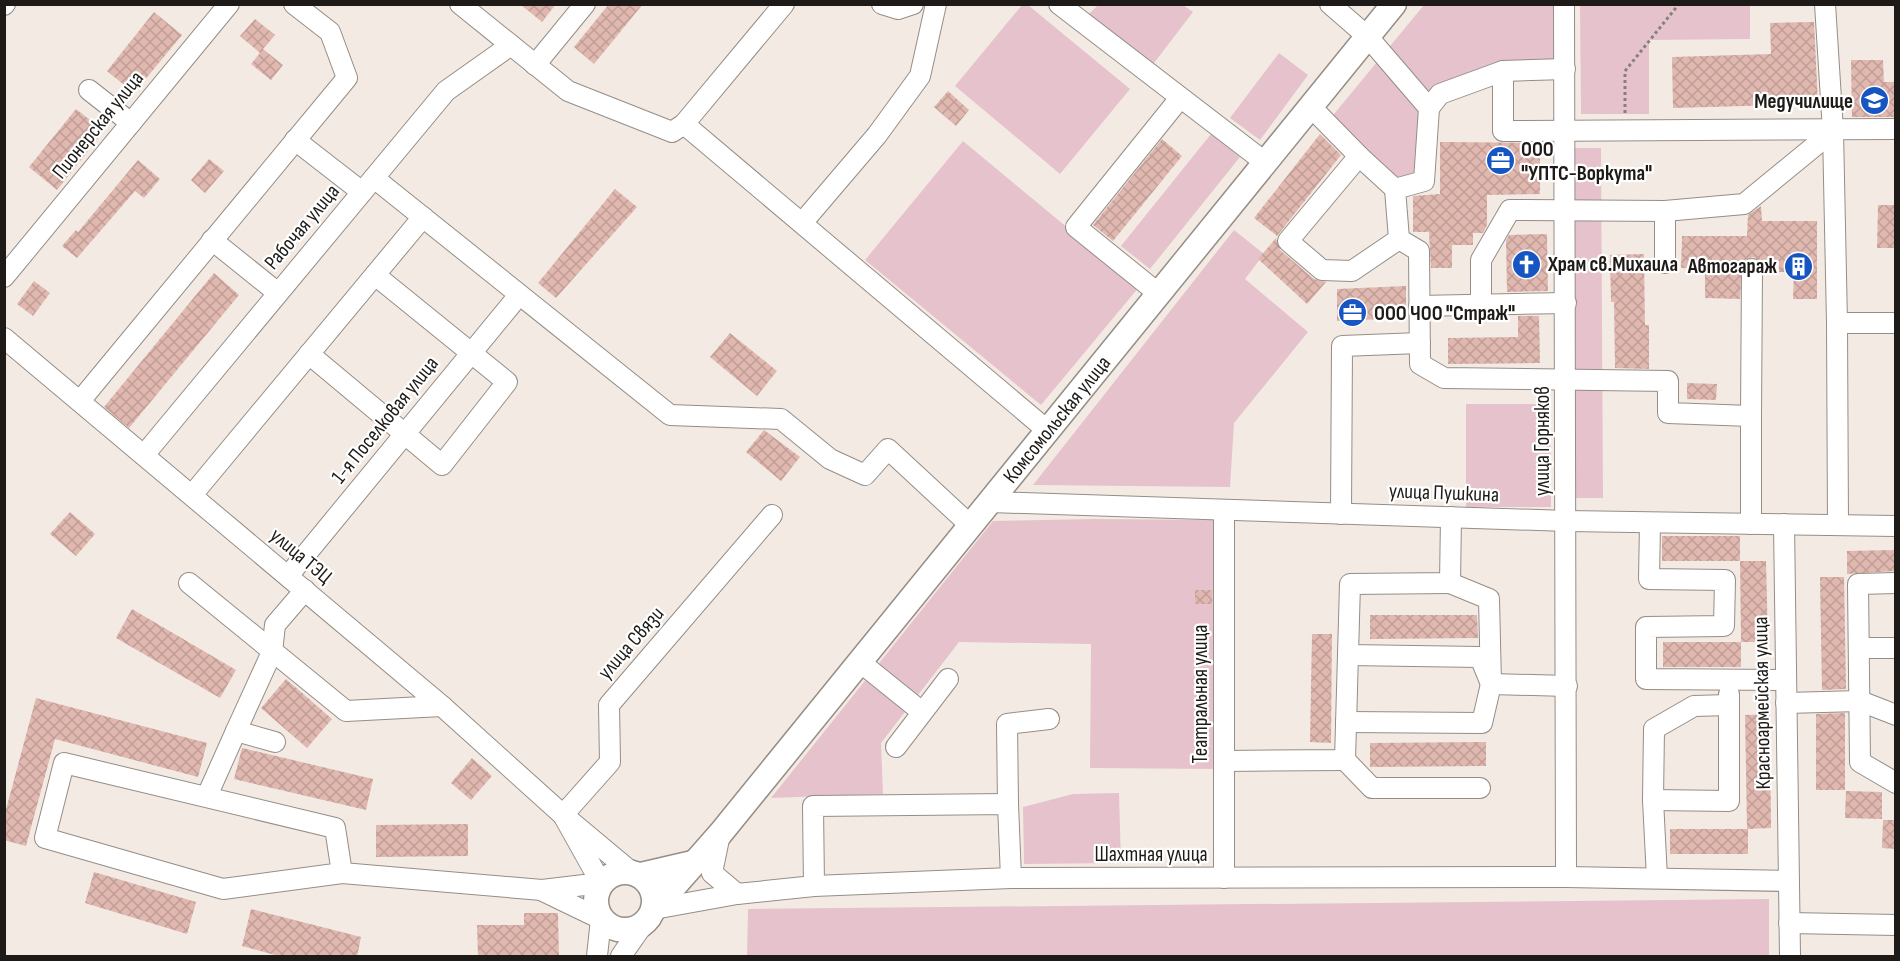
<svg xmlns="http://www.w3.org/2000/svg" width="1900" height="961" viewBox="0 0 1900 961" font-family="'Sofia Sans Condensed',sans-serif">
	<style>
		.green { fill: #e6c2cd }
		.building { fill: url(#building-cross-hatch) }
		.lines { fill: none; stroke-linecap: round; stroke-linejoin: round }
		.minor-casing { stroke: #958d86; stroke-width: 22 }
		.major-casing { stroke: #958d86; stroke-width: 27 }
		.path { stroke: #85807a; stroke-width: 3; stroke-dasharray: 3 3; stroke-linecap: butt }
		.minor { stroke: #fff; stroke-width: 20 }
		.major { stroke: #fff; stroke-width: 24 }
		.labels { text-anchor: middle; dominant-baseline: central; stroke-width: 4.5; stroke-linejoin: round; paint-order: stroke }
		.poi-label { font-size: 21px; font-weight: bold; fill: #1d1a17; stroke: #fff; text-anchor: start }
		.street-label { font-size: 21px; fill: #1d1a17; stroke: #fff }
	</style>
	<defs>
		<pattern id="building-cross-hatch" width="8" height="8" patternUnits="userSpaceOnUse" patternTransform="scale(1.5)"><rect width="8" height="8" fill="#e0b8b0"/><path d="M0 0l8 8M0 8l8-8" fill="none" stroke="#c09e97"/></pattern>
	</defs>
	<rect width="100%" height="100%" fill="#f3ebe3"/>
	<!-- green -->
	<g class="green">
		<path d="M1099,4L1183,5L1193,12L1151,67L1086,17Z"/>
		<path d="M1028,5L1130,89L1060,174L955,86L1022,5Z"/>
		<path d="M1424,5H1553L1556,64L1498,65L1424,93L1418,174L1397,180L1329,120Z"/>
		<path d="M1580,5H1750V39L1649,40V114H1581Z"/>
		<path d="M1279,53L1308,75L1260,140L1230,118Z"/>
		<path d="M1211,134L1240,157L1150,269L1121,246Z"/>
		<path d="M963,141L1139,287L1041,405L865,260Z"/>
		<path d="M1574,148H1601L1603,498H1576Z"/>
		<path d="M1234,230L1264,254L1245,279L1308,332L1234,423L1230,487L1033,485Z"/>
		<path d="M1466,404H1550L1551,507H1466Z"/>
		<path d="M1093,519L1221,520L1218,769L1090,768L1091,644L959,642L881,743L883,794L771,798L993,521Z"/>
		<path d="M1119,793L1121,863L1024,864L1023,807L1073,794Z"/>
		<path d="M1769,899V956H747L748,909Z"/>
	</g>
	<!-- building -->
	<g class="building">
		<path d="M520,4H556L542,22Z"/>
		<path d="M609,4H643L594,64L574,47Z"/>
		<path d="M154,12L182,35L134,93L107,71Z"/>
		<path d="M255,19L275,35L263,49L283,65L271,80L251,64L260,53L240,36Z"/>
		<path d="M1814,22L1818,104L1673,108L1672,57L1771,54L1770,23Z"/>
		<path d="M1851,60H1883L1884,82H1896V117H1852Z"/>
		<path d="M948,91L969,110L956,126L934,107Z"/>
		<path d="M76,109L104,131L57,190L29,167Z"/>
		<path d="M1320,134L1341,155L1277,236L1254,218Z"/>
		<path d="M1162,139L1182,156L1113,241L1093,225Z"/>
		<path d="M1440,142L1540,143V194L1487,195V225L1483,233H1473V245H1452V268H1431L1429,232H1413V196L1440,194Z"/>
		<path d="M209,159L224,171L205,193L191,180Z"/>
		<path d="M138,160L160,179L144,198L135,191L77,258L62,246L76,230L78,232Z"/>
		<path d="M615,189L637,207L556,298L538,283Z"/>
		<path d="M1878,205H1896V248H1877Z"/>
		<path d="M1761,206L1762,221H1817V299H1793L1794,272H1779V261H1761L1753,257L1742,261L1740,299L1705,298V269L1681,268L1682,236H1747L1748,215Z"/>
		<path d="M1547,234L1548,291L1507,292L1506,240L1509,235Z"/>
		<path d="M1276,238L1280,250L1314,279L1326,282L1307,304L1258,259Z"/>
		<path d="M1644,254L1645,325H1649V369L1615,368L1614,302H1611L1610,255Z"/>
		<path d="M214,273L239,295L129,428L104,407Z"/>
		<path d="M34,281L50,293L33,316L17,304Z"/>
		<path d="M1406,286V318L1337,321V289Z"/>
		<path d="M1518,316H1539L1540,363L1448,364V338L1518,337Z"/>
		<path d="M730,333L777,371L757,396L710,357Z"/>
		<path d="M1687,383L1717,384L1716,400L1687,399Z"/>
		<path d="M764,430L800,457L781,481L746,452Z"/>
		<path d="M70,512L95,534L76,556L50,534Z"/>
		<rect x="1662" y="536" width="78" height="25"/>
		<path d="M1896,550V571L1847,574V551Z"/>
		<path d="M1740,561H1766L1768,642H1741Z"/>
		<path d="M1820,577H1844L1846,689L1822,690Z"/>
		<rect x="1195" y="590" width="17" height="14"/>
		<path d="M132,609L236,670L220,698L116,638Z"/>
		<path d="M1370,615H1477L1478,638L1370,639Z"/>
		<path d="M1312,634H1332L1331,743L1310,742Z"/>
		<rect x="1663" y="642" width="78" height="25"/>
		<path d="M286,679L332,719L307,748L261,708Z"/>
		<path d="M36,698L207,743L198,777L55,739L26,846L4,840V817Z"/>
		<path d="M1845,713V790H1816V714Z"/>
		<path d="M1770,714L1771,828L1747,829L1745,715Z"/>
		<path d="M1486,742V766L1370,767V743Z"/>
		<path d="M242,748L373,779L366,810L234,779Z"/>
		<path d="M472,758L492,776L471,800L451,783Z"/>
		<path d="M1846,791L1882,792V819L1845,818Z"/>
		<path d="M1883,820H1896V849L1882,848Z"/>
		<path d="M468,824V856L376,857V825Z"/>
		<rect x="1670" y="829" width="78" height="25"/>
		<path d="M94,872L196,902L187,934L85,903Z"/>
		<path d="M251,909L361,937L357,957H282L242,946Z"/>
		<path d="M524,913H558L559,957L478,956L477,925H524Z"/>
	</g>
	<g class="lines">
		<defs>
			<g id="minor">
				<path d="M460,4L568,91L672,132L684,124L784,4"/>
				<path d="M882,4L898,9L913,4"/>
				<path d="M1059,4L1266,163"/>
				<path d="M1330,4L1368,37L1429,108L1424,181L1395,189L1399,239L1419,251L1420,364L1444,378L1668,381V413L1751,416V524"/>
				<path d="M1564,4L1566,877"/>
				<path d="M4,5L5,4"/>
				<path d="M535,65L585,4"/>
				<path d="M1503,71V131L1896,129"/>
				<path d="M89,90L131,123"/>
				<path d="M1311,107L1359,156L1288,241L1322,270L1352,271L1399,239"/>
				<path d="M1429,108L1440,94L1503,71L1565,69"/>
				<path d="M684,124L1048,431"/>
				<path d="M1833,131L1837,323"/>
				<path d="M295,140L362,192"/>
				<path d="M1359,156L1395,189"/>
				<path d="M374,178L670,415L781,419L830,459L865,475L888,449L971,526"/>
				<path d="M802,223L877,135L920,76L936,4"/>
				<path d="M212,240L278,293"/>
				<path d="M1665,263V211"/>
				<path d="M4,277L229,4"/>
				<path d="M1159,294L1076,227L1180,98"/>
				<path d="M1481,305V260L1510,210L1665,211L1744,204L1833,131L1825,4"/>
				<path d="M1419,306L1566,303"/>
				<path d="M4,338L442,706L563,815L630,871"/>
				<path d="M309,354L442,465L507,382L375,275"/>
				<path d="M80,401L347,78L330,32L294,4"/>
				<path d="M1751,416L1752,269"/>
				<path d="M144,455L446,91L511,45"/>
				<path d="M192,495L423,217"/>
				<path d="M990,502L1567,521L1896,526"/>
				<path d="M1224,510V878"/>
				<path d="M1341,514L1342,346L1420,343"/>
				<path d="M1650,523L1649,579L1725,580L1724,626L1646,627V679L1786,680"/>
				<path d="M1784,524L1790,956"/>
				<path d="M1838,525L1837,323H1896"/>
				<path d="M288,576L519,295"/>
				<path d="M189,583L346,711L442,706"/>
				<path d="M1896,583L1858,584L1860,762L1896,783"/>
				<path d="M1859,648H1896"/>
				<path d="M1348,655L1480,657L1491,684L1567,686"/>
				<path d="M860,662L922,712"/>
				<path d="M1786,703L1860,701L1896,715"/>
				<path d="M1346,722L1482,723L1491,684L1489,599L1450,583"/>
				<path d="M236,731L272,652L275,625L305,590"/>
				<path d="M896,747L948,679"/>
				<path d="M1345,760L1372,788H1480"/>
				<path d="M1224,761L1345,760L1350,584L1450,583L1451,517"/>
				<path d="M207,796L236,731L275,742"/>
				<path d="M1653,800L1729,801V694"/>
				<path d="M1008,804L1007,724L1049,719"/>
				<path d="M563,815L610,762L609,705L772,515"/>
				<path d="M720,834L712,873L737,894"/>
				<path d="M342,873L335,828L64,763L45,838L223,889L342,873L542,890L601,883L563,815"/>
				<path d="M1657,878L1653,800L1654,729L1694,706L1729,705"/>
				<path d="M814,886L813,806L1008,804L1011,878"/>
				<path d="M543,891L601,919L597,956"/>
				<path d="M654,909L737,894L814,886L1011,878L1566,877L1787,881"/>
				<path d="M1789,923L1896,925"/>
				<path d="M621,956L642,926"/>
			</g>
			<g id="major">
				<circle cx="625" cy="901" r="29"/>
				<path d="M641,875L697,862"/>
				<path id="s1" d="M654,909L720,834L1394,4"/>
			</g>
		</defs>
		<!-- minor casing -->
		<use href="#minor" class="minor-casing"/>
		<!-- major casing -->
		<use href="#major" class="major-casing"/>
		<!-- path -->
		<path class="path" d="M1625,113V71L1679,4"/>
		<!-- minor -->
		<use href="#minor" class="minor"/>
		<!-- major -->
		<use href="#major" class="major"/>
	</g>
	<!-- icons -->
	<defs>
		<symbol id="university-disc" viewBox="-11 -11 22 22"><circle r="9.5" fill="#1756c2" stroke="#fff"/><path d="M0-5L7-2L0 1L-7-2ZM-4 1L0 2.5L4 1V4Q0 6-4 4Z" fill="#fff"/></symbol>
		<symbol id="office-disc" viewBox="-11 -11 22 22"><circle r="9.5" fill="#1756c2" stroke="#fff"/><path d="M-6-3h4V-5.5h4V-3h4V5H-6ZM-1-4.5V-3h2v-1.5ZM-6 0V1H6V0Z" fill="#fff"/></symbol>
		<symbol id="church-disc" viewBox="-11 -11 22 22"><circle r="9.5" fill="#1756c2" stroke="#fff"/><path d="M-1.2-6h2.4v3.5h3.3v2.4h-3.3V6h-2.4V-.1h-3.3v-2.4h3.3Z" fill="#fff"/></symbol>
		<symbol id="building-disc" viewBox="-11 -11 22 22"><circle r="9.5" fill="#1756c2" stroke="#fff"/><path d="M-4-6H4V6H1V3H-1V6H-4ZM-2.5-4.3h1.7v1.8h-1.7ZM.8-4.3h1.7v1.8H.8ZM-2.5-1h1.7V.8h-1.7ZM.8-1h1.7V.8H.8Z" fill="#fff"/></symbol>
	</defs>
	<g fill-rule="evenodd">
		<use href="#university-disc" x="1858" y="84" width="33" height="33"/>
		<use href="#office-disc" x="1484" y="144" width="33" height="33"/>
		<use href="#church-disc" x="1510" y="248" width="33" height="33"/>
		<use href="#building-disc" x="1782" y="250" width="33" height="33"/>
		<use href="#office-disc" x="1336" y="296" width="33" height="33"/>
	</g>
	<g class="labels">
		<!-- poi labels -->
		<g class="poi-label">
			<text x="1853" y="101" text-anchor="end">Медучилище</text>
			<text x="1521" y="149">ООО<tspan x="1521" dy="24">"УПТС-Воркута"</tspan></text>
			<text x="1548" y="264">Храм св.Михаила</text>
			<text x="1777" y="266" text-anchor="end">Автогараж</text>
			<text x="1374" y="313">ООО ЧОО "Страж"</text>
		</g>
		<!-- street labels -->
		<g class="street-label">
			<text transform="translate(98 125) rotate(-51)">Пионерская улица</text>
			<text transform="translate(302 227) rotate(-50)">Рабочая улица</text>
			<text stroke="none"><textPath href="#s1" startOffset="634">Комсомольская улица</textPath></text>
			<text transform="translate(385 420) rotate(-51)">1-я Поселковая улица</text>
			<text transform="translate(1542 441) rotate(-90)">улица Горняков</text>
			<text transform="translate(1444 493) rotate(2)">улица Пушкина</text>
			<text transform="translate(301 556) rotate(40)">улица ТЭЦ</text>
			<text transform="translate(631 643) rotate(-49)">улица Связи</text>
			<text transform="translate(1200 694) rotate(-90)">Театральная улица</text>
			<text transform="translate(1762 703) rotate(-91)">Красноармейская улица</text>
			<text x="1151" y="854">Шахтная улица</text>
		</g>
	</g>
	<!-- border -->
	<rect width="1900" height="961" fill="none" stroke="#1d1a17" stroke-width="12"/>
</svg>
